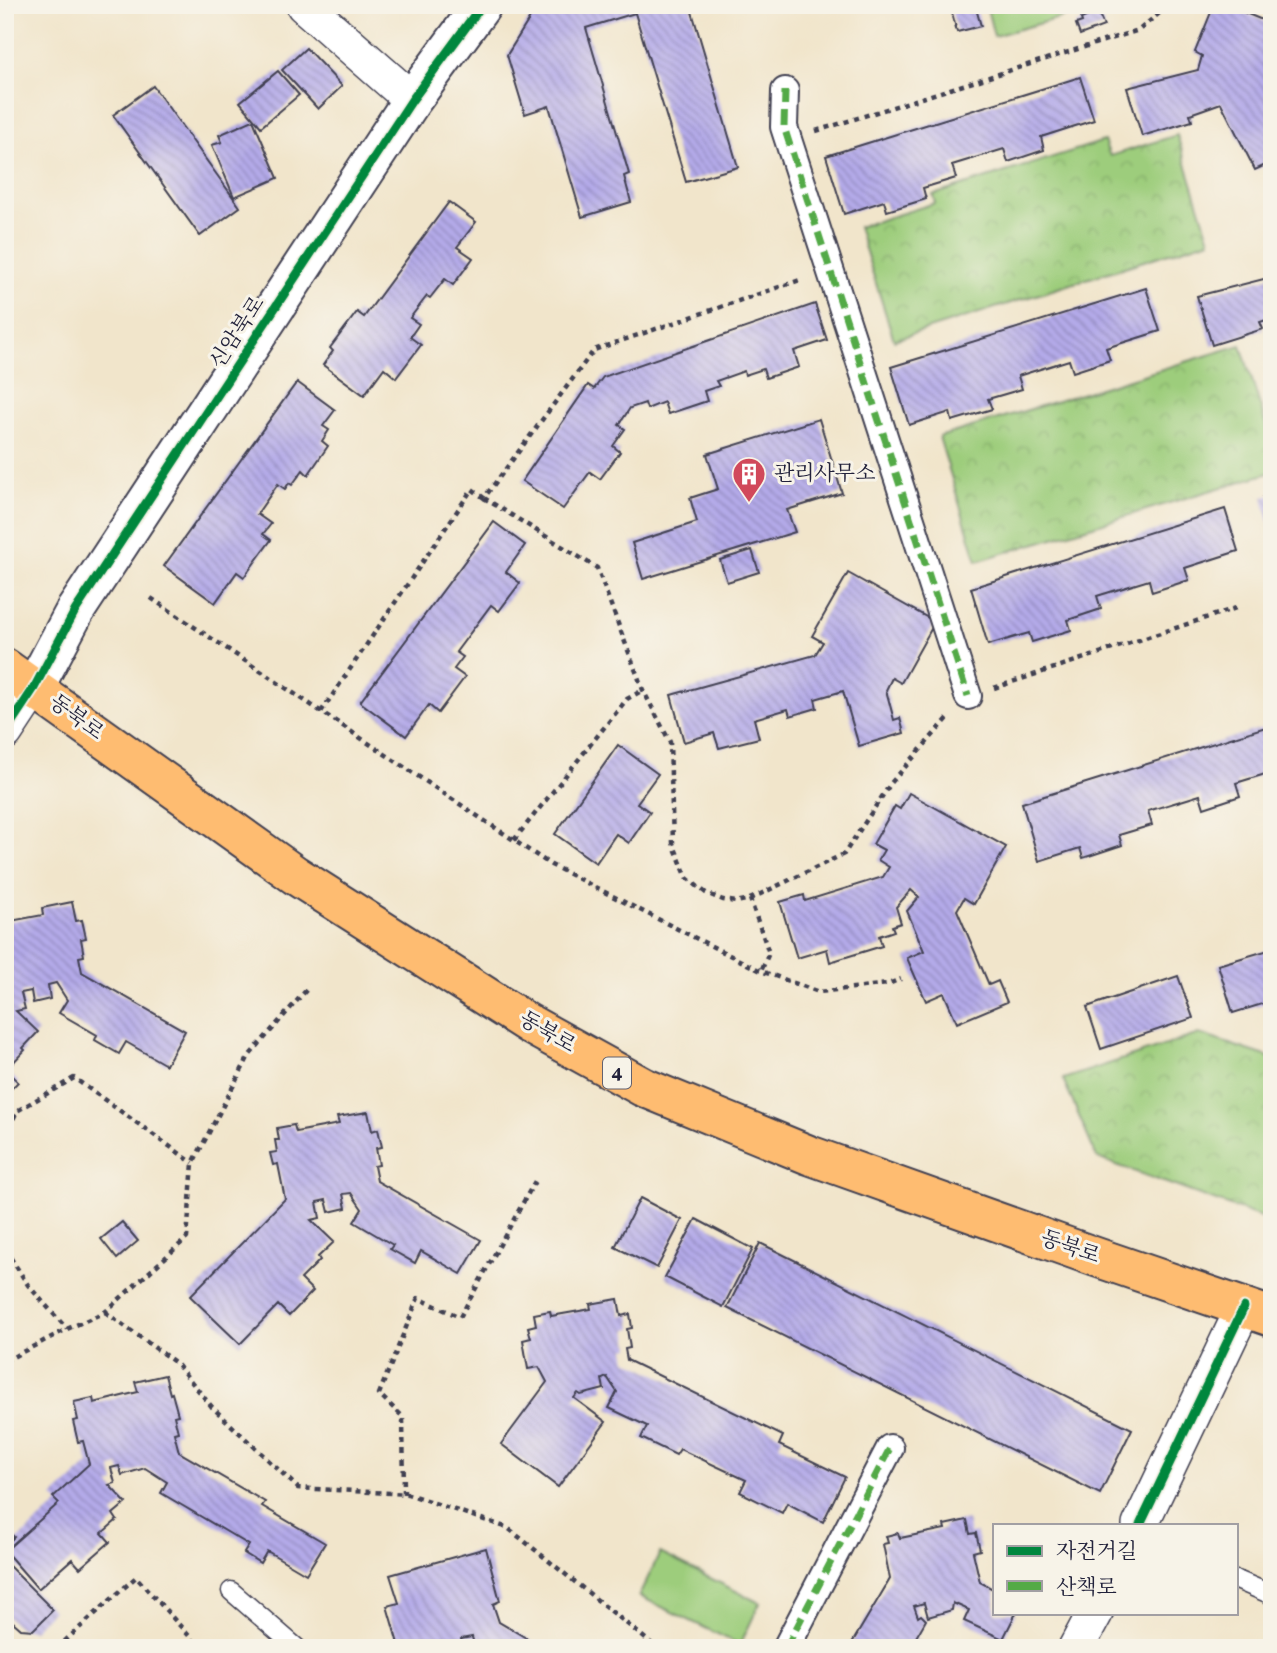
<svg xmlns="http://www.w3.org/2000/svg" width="1277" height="1653" viewBox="0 0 1277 1653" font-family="Vollkorn,'Noto Serif KR',serif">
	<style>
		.green { fill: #9dcd7c; stroke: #60785c; stroke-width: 2 }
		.park { fill: url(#park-crowns); stroke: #60785c; stroke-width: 2 }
		.building { fill: url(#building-back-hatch) }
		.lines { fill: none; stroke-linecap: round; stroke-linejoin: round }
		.service-casing { stroke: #413f51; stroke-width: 21 }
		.pedestrian-casing { stroke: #413f51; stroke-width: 30 }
		.minor-casing { stroke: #413f51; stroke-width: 38 }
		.tertiary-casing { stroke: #413f51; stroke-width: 42 }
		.primary-casing { stroke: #413f51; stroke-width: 42 }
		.path { stroke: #413f51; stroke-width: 4.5; stroke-dasharray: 5 5; stroke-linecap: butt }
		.service { stroke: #fff; stroke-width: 18 }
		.pedestrian { stroke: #fff; stroke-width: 26 }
		.minor { stroke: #fff; stroke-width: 35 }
		.tertiary { stroke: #fff; stroke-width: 38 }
		.primary { stroke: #febc71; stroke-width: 38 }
		.quiet { stroke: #53aa46; stroke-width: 7; stroke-dasharray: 14 7; stroke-linecap: butt }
		.cycleway-casing { stroke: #f7f3e8; stroke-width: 13 }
		.cycleway { stroke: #00873e; stroke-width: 9 }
		.labels { text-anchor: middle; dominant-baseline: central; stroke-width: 6; stroke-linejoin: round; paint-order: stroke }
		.shield { fill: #f7f3e8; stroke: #62616f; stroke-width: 2 }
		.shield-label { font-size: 19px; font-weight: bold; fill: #22223b }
		.street-label { font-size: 21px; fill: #22223b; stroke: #f7f3e8 }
		.poi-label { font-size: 21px; fill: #22223b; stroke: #f7f3e8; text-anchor: start }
	</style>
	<defs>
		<pattern id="park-crowns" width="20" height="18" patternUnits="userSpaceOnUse" patternTransform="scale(1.75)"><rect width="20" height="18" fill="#9dcd7c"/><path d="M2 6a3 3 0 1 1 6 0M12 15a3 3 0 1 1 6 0" fill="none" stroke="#87b06c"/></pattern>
		<pattern id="building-back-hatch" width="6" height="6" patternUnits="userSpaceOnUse" patternTransform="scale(1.75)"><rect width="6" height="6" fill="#b4aae9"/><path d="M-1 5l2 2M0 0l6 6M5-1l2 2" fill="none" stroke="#928abe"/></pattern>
	</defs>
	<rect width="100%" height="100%" fill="#f7f3e8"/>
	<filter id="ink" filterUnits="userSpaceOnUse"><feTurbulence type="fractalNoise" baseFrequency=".0143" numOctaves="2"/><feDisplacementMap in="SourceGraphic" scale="14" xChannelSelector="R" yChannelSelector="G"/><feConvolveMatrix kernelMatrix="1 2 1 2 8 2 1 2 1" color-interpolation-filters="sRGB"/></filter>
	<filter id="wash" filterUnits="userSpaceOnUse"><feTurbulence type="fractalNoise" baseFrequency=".00686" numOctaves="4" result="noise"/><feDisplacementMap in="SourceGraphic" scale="28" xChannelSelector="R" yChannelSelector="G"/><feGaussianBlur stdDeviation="1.57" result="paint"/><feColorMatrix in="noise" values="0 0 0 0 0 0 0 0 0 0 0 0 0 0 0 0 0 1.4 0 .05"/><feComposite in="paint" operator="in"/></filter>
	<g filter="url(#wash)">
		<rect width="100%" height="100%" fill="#f1e5cb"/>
		<!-- green -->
		<g class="green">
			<path d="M986,5H1094L1095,8L994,36Z"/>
			<path d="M660,1553L760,1603L740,1645L639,1596Z"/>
		</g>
		<!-- park -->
		<g class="park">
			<path d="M1177,135L1210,240L894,340L858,227L935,203L933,195L1104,141L1110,156Z"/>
			<path d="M1241,345L1272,444V472L977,561L939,437Z"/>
			<path d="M1199,1034L1272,1058V1221L1097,1158L1063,1079Z"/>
		</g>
		<g id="blocks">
			<!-- building -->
			<g class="building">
				<path d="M538,5H690L738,167L686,182L635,13L586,28L629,174L624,176L631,202L582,217L549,106L525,114L507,55Z"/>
				<path d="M950,5H975L981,26L957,32Z"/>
				<path d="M1214,5H1226L1272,24V86L1268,97L1272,106V162L1255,170L1221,103L1190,114L1192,121L1142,136L1127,88L1198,70L1202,56L1195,52Z"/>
				<path d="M1098,12L1104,26L1080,35L1076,24L1082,22L1081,19Z"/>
				<path d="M306,48L342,86L318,109L282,70Z"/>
				<path d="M278,71L299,95L261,127L240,102Z"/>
				<path d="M1080,77L1094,120L1041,137L1044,150L1008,162L1004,149L952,165L956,178L923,188L926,199L887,211L884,201L844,214L826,156Z"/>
				<path d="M153,86L240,207L200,236L113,115Z"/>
				<path d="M253,120L278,178L234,197L212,145L222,142L219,135Z"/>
				<path d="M449,202L476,222L457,247L473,258L453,285L445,279L430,298L427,296L410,318L419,324L410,337L421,345L396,378L384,368L364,395L323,365L333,351L330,348L357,312L364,317Z"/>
				<path d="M1272,267V318L1260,322L1263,329L1212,345L1197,296L1268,278Z"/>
				<path d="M1146,288L1160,331L1106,348L1110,360L1073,372L1069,360L1018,376L1022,389L988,399L992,409L952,421L950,412L909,425L891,367Z"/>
				<path d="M815,304L827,340L794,351L799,367L766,378L763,369L745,375L744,371L716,381L719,386L704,391L707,401L668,414L664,402L647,409L645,403L630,408L619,425L625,429L613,446L620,452L600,479L590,472L563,509L522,481L588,385L594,389L603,377Z"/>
				<path d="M297,382L335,410L323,426L329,430L322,441L328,446L308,475L303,470L292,485L289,483L285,489L278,484L257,514L271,524L263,534L271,540L244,577L237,572L215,603L164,566Z"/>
				<path d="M819,419L842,493L787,510L795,532L643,579L632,543L697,522L690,498L718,489L707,454Z"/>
				<path d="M1272,495V531H1271L1263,497Z"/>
				<path d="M1225,509L1238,551L1185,568L1189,580L1152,592L1149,580L1097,596L1101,609L1068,620L1071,630L1032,642L1029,633L988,645L971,588Z"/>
				<path d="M494,522L525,545L506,572L520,583L499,611L491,605L456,652L463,657L454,669L465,677L438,713L429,705L406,736L360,702Z"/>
				<path d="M752,550L759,572L727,582L720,560Z"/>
				<path d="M848,573L935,622L901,683L892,678L886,690L894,720L900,718L904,733L859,746L843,691L815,699L817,708L790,716L788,709L754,719L759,738L719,748L714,733L684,742L671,695L815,655L823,642L812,636Z"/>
				<path d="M1272,725V772L1236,783L1240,796L1204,808L1200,795L1148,811L1152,825L1119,835L1122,845L1083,858L1080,848L1039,861L1022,803Z"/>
				<path d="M618,745L658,774L637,803L650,812L629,843L616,834L596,863L555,834Z"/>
				<path d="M909,793L1006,847L974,904L964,898L957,910L989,985L998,981L1007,1002L957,1023L944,993L926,1001L907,958L924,951L907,911L919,897L911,890L896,907L901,923L892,926L894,931L879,936L882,946L830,962L827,949L797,958L780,902L804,895L805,901L883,877L889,867L878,860L884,850L873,844L895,806L900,809Z"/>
				<path d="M72,902L76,921L82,920L86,938L81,939L84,956L79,957L82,972L185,1031L166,1065L126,1042L119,1054L95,1040L97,1035L59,1013L67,1000L56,983L48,985L50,999L33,1003L31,991L21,993L25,1009L16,1011L38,1032L23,1048L25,1050L6,1070L18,1082L5,1095V922L43,915L42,908Z"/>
				<path d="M1272,949V1001L1233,1013L1218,965Z"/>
				<path d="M1178,976L1193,1018L1101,1049L1087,1007Z"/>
				<path d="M368,1112L372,1131L378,1129L382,1147L376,1148L379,1165L374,1166L377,1181L481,1240L461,1274L421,1251L415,1263L390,1249L393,1245L354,1222L362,1209L351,1193L343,1194L346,1208L329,1212L326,1200L317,1202L320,1218L311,1220L334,1242L318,1257L320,1260L301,1279L313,1291L289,1316L278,1305L240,1344L190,1296L285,1199L278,1164L273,1165L270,1153L277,1152L275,1140H279L277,1128L294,1125L296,1132L339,1124L337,1117Z"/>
				<path d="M640,1198L682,1220L657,1268L615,1247Z"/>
				<path d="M696,1219L753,1249L723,1307L665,1277Z"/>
				<path d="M122,1222L138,1241L117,1259L101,1239Z"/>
				<path d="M760,1243L1132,1429L1100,1494L727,1308Z"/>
				<path d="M618,1299L621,1316L630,1314L632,1328L627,1329L630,1348L625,1349L627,1360L783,1436L779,1445L845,1477L823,1522L787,1503L782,1513L740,1492L746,1480L680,1449L676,1455L641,1438L647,1426L609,1408L617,1392L607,1377L602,1379L604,1389L581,1395L578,1393L574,1398L606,1422L558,1487L501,1444L547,1382L539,1367L528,1369L523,1340L531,1338L528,1327L536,1325L534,1314L550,1311L551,1316L591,1309L590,1304Z"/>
				<path d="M165,1375L170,1394L172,1393L178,1415L174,1416L178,1432L174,1433L179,1452L265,1502L262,1506L325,1543L306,1574L267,1551L260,1563L244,1553L249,1545L161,1493L167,1482L145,1468L122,1475L119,1466L111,1468L115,1483L109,1485L126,1503L113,1514L117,1520L102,1533L110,1542L80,1568L72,1559L38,1589L5,1551L59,1503L53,1497L89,1464L83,1441L78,1442L73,1421L78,1420L74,1402L93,1398L94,1403L138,1392L135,1382Z"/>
				<path d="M967,1520L970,1534L976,1533L980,1550L973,1552L980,1582L995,1590V1613H1016L1003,1639L964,1621L969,1610L953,1603L952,1610L928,1617L924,1603L914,1606L918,1617L921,1615L926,1620L915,1639L923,1643L920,1648H849L890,1579L883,1544L888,1543L886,1536L898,1533L900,1538L945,1529L944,1525Z"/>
				<path d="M5,1528L14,1537L5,1546Z"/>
				<path d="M486,1548L500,1601L493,1604L499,1622L543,1648H475L472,1637L461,1639L463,1648H442L440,1642L420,1648H404L403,1645L399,1647L387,1606L399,1603L390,1575Z"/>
				<path d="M5,1562L53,1610L33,1630L21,1629L5,1615Z"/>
			</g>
		</g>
	</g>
	<g filter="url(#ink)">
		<use href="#blocks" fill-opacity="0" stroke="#413f51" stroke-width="2"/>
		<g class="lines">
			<defs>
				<g id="service">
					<path d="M1237,1580L1272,1595"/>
					<path d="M231,1591L297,1648"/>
					<path d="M1269,1648L1272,1645"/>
				</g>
				<g id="pedestrian">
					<path d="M785,91L784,127L968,696"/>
					<path d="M786,1648L890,1448"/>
				</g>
				<g id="minor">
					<path d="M304,5L412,100"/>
					<path d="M5,732L34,688"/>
					<path d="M1140,1525L1244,1307"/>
					<path d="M1076,1648L1095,1613"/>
				</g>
				<path id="tertiary" d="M34,688L75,611L412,100L482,5"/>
				<path id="primary" d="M5,668L295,875L529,1024L643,1087L809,1155L1096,1257L1272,1317"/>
			</defs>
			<!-- service casing -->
			<use href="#service" class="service-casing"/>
			<!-- pedestrian casing -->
			<use href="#pedestrian" class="pedestrian-casing"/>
			<!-- minor casing -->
			<use href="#minor" class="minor-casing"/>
			<!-- tertiary casing -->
			<use href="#tertiary" class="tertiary-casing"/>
			<!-- primary casing -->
			<use href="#primary" class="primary-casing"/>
			<!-- path -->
			<g class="path">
				<path d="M816,131L1139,30L1169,5"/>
				<path d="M484,498L597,568L643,690L670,742L673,843L687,878L706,893L723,900L736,902L750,899L769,953L761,971"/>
				<path d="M151,598L551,865L761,971L819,992L888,984L901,979"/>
				<path d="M994,688L1239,607"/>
				<path d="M321,712L472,489L484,498L594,350L803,279"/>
				<path d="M514,840L627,699L643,690"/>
				<path d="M750,899L844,854L891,783L950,716"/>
				<path d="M5,1137L17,1111L74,1078L193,1163"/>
				<path d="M5,1249L28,1285L67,1329"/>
				<path d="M105,1312L176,1363L212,1407L298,1488L408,1494L508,1528L657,1648"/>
				<path d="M5,1361L67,1329L105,1312L187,1238L193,1163L249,1056L308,988"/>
				<path d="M404,1494L403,1417L379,1394L418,1298L460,1317L535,1181"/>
				<path d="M57,1648L136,1577L200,1648"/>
			</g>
			<!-- service -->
			<use href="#service" class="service"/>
			<!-- pedestrian -->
			<use href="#pedestrian" class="pedestrian"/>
			<!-- minor -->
			<use href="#minor" class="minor"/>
			<!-- tertiary -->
			<use href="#tertiary" class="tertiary"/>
			<!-- primary -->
			<use href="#primary" class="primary"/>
			<!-- quiet -->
			<g class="quiet">
				<path d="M785,91L784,127L968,696"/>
				<path d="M786,1648L890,1448"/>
			</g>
			<defs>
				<g id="cycleway">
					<path d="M5,732L34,688L75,611L412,100L482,5"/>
					<path d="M1140,1525L1244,1307"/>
				</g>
			</defs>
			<!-- cycleway casing -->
			<use href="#cycleway" class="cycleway-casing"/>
			<!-- cycleway -->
			<use href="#cycleway" class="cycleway"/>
		</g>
	</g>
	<!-- icons -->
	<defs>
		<symbol id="building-pin" viewBox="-11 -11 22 30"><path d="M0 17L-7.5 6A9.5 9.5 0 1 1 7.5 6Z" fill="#d1495b" stroke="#f7f3e8"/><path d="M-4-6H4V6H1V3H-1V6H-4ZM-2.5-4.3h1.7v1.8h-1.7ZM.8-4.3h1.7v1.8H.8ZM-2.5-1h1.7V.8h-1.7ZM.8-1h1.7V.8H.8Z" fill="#fff"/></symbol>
	</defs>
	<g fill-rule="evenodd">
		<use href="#building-pin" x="730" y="455" width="38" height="52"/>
	</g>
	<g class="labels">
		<!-- shield labels -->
		<rect class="shield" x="603" y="1057.5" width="28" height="31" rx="5"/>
		<g class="shield-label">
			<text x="617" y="1073">4</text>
		</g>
		<!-- street labels -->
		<g class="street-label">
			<text transform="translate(238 333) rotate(-57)">신암북로</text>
			<text transform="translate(76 718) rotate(36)">동북로</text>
			<text transform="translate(547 1033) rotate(30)">동북로</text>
			<text transform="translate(1070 1248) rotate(19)">동북로</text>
		</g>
		<!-- poi labels -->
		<g class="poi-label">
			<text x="774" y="474">관리사무소</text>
		</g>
	</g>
	<!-- margin -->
	<rect width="1277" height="1653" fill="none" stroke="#f7f3e8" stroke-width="28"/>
	<!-- legend -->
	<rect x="993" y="1524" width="245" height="91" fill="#f7f3e8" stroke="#a29fa3" stroke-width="2"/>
	<rect x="1007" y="1546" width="35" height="10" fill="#00873e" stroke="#a29fa3" stroke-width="2"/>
	<text x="1056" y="1558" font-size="21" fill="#22223b">자전거길</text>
	<rect x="1007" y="1581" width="35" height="10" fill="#53aa46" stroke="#a29fa3" stroke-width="2"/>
	<text x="1056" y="1594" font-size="21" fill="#22223b">산책로</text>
</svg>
